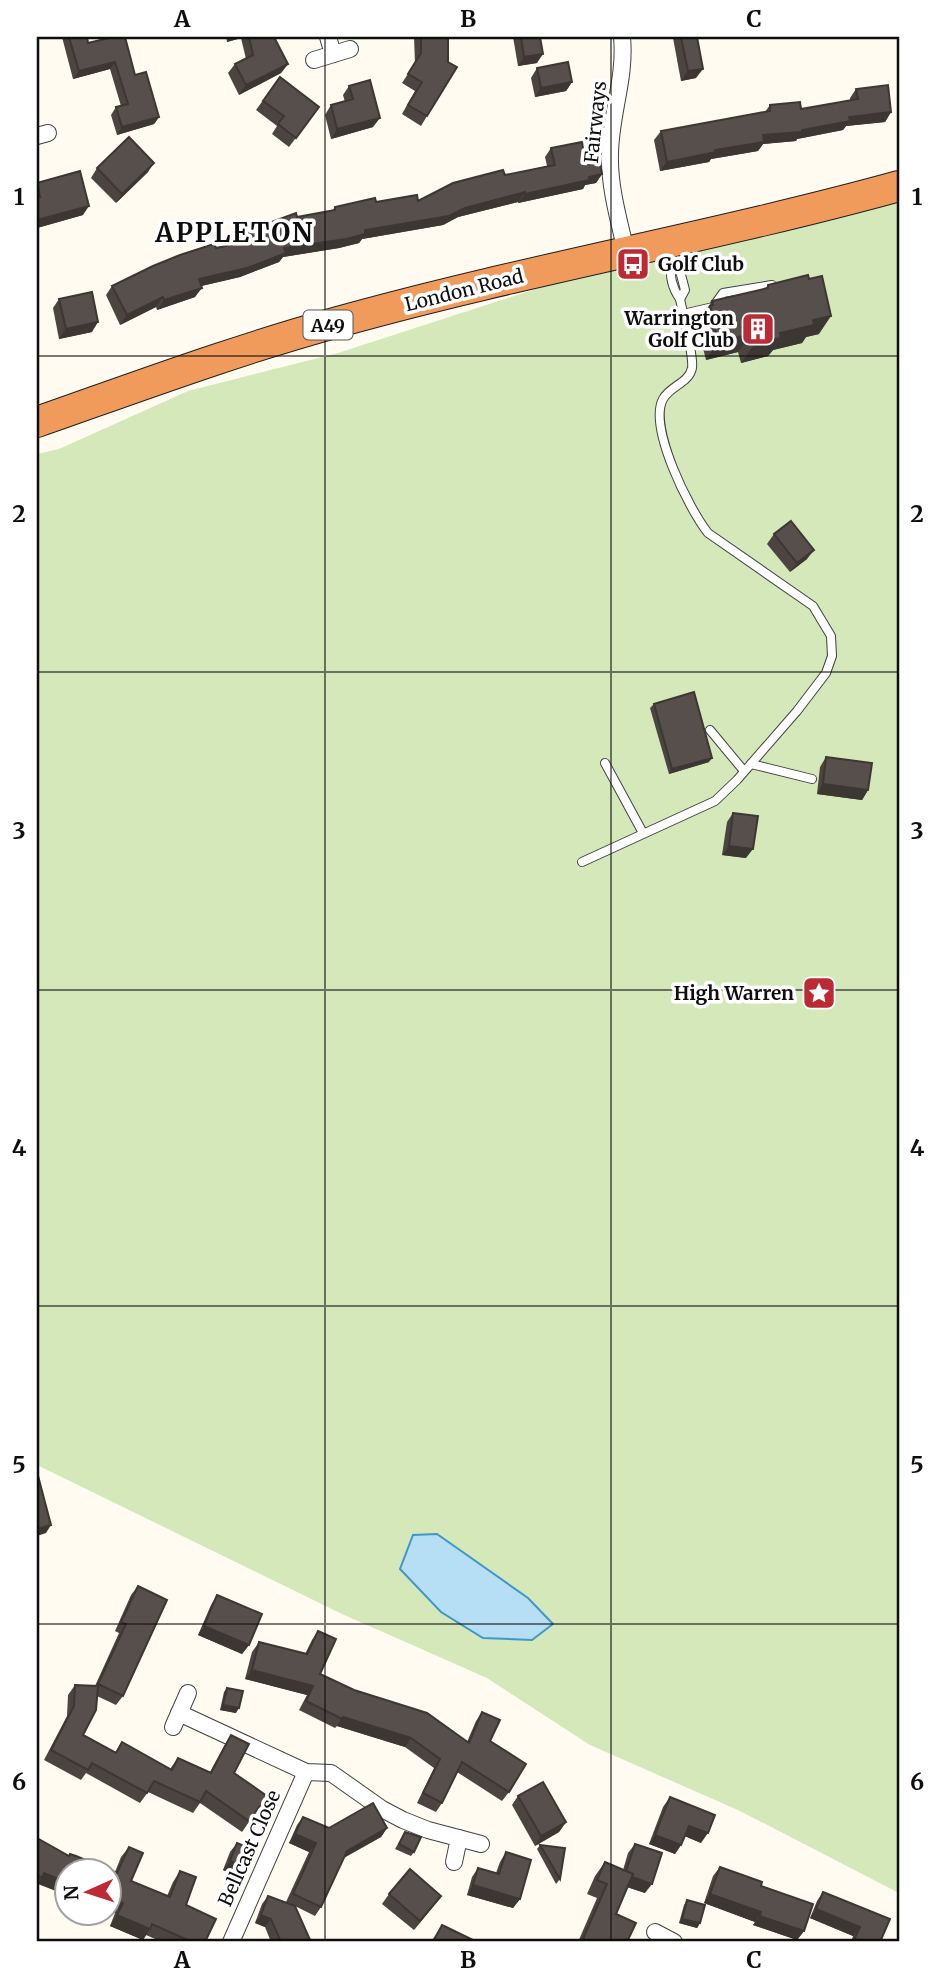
<svg xmlns="http://www.w3.org/2000/svg" width="936" height="1979" viewBox="0 0 936 1979" font-family="Merriweather,serif">
	<style>
		.green { fill: #d4e8ba }
		.water { fill: #b6dff5; stroke: #3f97ca; stroke-width: 2 }
		.lines { fill: none; stroke-linecap: round; stroke-linejoin: round }
		.lane-casing { stroke: #414141; stroke-width: 10 }
		.street-casing { stroke: #414141; stroke-width: 18 }
		.highway-casing { stroke: #1f1f1f; stroke-width: 32 }
		.lane { stroke: #fff; stroke-width: 8 }
		.street { stroke: #fff; stroke-width: 16 }
		.highway { stroke: #f09b5c; stroke-width: 30 }
		.wall { fill: #4b4440 }
		.shaded-wall { fill: #3d3734 }
		.building { fill: #574f4b; stroke: #3d3734; stroke-width: 2 }
		.grid { fill: none; stroke: #0e0e0e; stroke-width: 2; stroke-opacity: 0.55 }
		.labels { text-anchor: middle; dominant-baseline: central; stroke-width: 7; stroke-linejoin: round; paint-order: stroke }
		.shield { fill: #fff; stroke: #565656; stroke-width: 2 }
		.shield-label { font-size: 18px; font-weight: bold; fill: #0e0e0e }
		.street-label { font-size: 19px; fill: #0e0e0e; stroke: #fff }
		.poi-label { font-size: 19px; font-weight: bold; fill: #0e0e0e; stroke: #fff; text-anchor: end }
		.district-label { font-size: 26px; font-weight: bold; letter-spacing: 2px; fill: #0e0e0e; stroke: #fff }
		.neatline { fill: none; stroke: #0e0e0e; stroke-width: 2.5 }
		.grid-label { font-size: 23px; text-anchor: middle; font-weight: bold; fill: #0e0e0e }
	</style>
	<rect width="100%" height="100%" fill="#fffbf0"/>
	<!-- green -->
	<path class="green" d="M899,180V1893L740,1811L590,1745L487,1678L342,1614L37,1465V454L59,449L188,391L338,353L696,237Z"/>
	<!-- water -->
	<path class="water" d="M437,1534L528,1598L553,1624L532,1640L483,1638L441,1612L400,1569L413,1535Z"/>
	<g class="lines">
		<defs>
			<g id="lane">
				<path d="M672,259L673,263L679,267L685,290L680,299"/>
				<path d="M683,314L713,307L723,293L772,285"/>
				<path d="M710,730L744,771"/>
				<path d="M605,763L643,833"/>
				<path d="M751,764L812,779"/>
				<path d="M582,862L715,801L737,780L797,711L826,673L832,656L831,636L813,606L708,533C689,509 648,427 663,399C670,386 689,383 692,368C694,356 683,314 680,299C673,289 668,275 673,263"/>
			</g>
			<g id="street">
				<path d="M328,37L333,54"/>
				<path d="M622,37C626,79 610,115 610,155C609,186 619,221 626,251"/>
				<path d="M314,60L350,49"/>
				<path d="M37,136L48,133"/>
				<path d="M179,1713L306,1772L331,1773L382,1809L403,1820L428,1830L481,1844"/>
				<path d="M173,1727L188,1693"/>
				<path d="M454,1862L459,1838"/>
				<path d="M655,1932L674,1942"/>
				<path d="M231,1942L306,1772"/>
			</g>
			<path id="highway" d="M37,422C137,387 236,350 338,322C524,270 714,237 899,186"/>
		</defs>
		<!-- lane casing -->
		<use href="#lane" class="lane-casing"/>
		<!-- street casing -->
		<use href="#street" class="street-casing"/>
		<!-- highway casing -->
		<use href="#highway" class="highway-casing"/>
		<!-- lane -->
		<use href="#lane" class="lane"/>
		<!-- street -->
		<use href="#street" class="street"/>
		<!-- highway -->
		<use href="#highway" class="highway"/>
	</g>
	<!-- wall -->
	<g class="wall">
		<path d="M62,37H87L88,43L135,75L159,117L154,124L117,135L111,115L116,107L121,106L110,69L73,79Z"/>
		<path d="M226,37H274L288,64L281,73L239,95L228,73L235,64L246,59L241,38L227,42Z"/>
		<path d="M414,37H448L427,116L421,126L402,114L415,91L402,83L415,63Z"/>
		<path d="M513,37H540L537,63L518,66Z"/>
		<path d="M674,37H697L696,78L681,81L673,38Z"/>
		<path d="M537,68L572,82L566,91L535,97L531,78Z"/>
		<path d="M280,77L319,107L289,147L272,134L277,126L256,110Z"/>
		<path d="M349,86L373,127L331,139L325,115L331,105L345,102L343,95Z"/>
		<path d="M856,89L891,112L885,122L846,126L843,130L797,139L796,141L763,144L758,151L711,159L709,162L660,171L654,140L661,131L765,112L770,105L801,109L850,100V98Z"/>
		<path d="M551,148L584,155L602,174L596,183L585,185L583,189L518,203V202L458,217L443,225L362,239L359,243L339,248L283,257L279,262L240,277L201,286L195,297L157,310L156,307L120,325L106,295L112,286L216,248L244,242L243,239L249,230L297,217L332,211L335,207L376,202L418,201L505,175L547,166L545,157Z"/>
		<path d="M97,168L148,172L116,203L91,178Z"/>
		<path d="M37,183L83,215L37,228Z"/>
		<path d="M768,285L819,334L806,337L802,343L773,350L768,356L741,363L738,352L706,360L697,324L712,301L765,289Z"/>
		<path d="M59,299L92,332L59,339L53,308Z"/>
		<path d="M774,534L807,559L790,572L767,544Z"/>
		<path d="M654,704L709,762L669,774L650,708Z"/>
		<path d="M826,757L868,790L862,800L817,794L820,767Z"/>
		<path d="M733,813L746,858L722,855L727,822Z"/>
		<path d="M138,1586L123,1696L116,1705L97,1696L83,1735L115,1753L122,1742L170,1769L178,1758L210,1772L224,1746L231,1735L234,1773L267,1796L242,1832L200,1803L193,1813L148,1792L140,1803L86,1773L81,1780L44,1760L67,1716L68,1695L75,1685L95,1686L119,1633L115,1631L131,1595Z"/>
		<path d="M217,1595L249,1645L242,1654L198,1635L211,1605Z"/>
		<path d="M318,1631L320,1674L467,1742L476,1721L482,1712L490,1741L509,1792L502,1801L457,1772L442,1803L436,1812L417,1803L434,1768L405,1747L337,1726L335,1728L299,1710L307,1695L245,1679L252,1652L259,1642L305,1654L312,1640Z"/>
		<path d="M227,1688L236,1713L220,1710L224,1692Z"/>
		<path d="M518,1796L566,1822L559,1832L535,1846L512,1805Z"/>
		<path d="M670,1797L701,1843L685,1836L681,1845L675,1854L649,1844L663,1807Z"/>
		<path d="M303,1817L329,1828H387L381,1837L344,1858L321,1907L315,1916L295,1906L311,1942H271L265,1927L255,1923L262,1904L268,1896L286,1902L309,1852L289,1843L297,1825Z"/>
		<path d="M405,1832L414,1852L411,1856L395,1849Z"/>
		<path d="M37,1838L69,1856L115,1872L121,1857L129,1847L131,1881L167,1896L173,1882L180,1871L186,1905L205,1942H162L146,1935L143,1940L110,1926L115,1913L108,1911V1871L38,1884L37,1885Z"/>
		<path d="M237,1843L242,1878L223,1870L230,1852Z"/>
		<path d="M635,1844L645,1893L627,1887L616,1914L627,1942H578L597,1898L587,1894L595,1876L605,1862L623,1870L628,1853Z"/>
		<path d="M540,1845L560,1879L556,1884L537,1849Z"/>
		<path d="M506,1852L520,1899L513,1908L467,1895L472,1877L478,1868L496,1873L500,1862Z"/>
		<path d="M720,1867L761,1886L804,1931L797,1940L753,1925L755,1922L704,1903L713,1876Z"/>
		<path d="M823,1892L880,1942H851L853,1936L810,1918L817,1901Z"/>
		<path d="M389,1894L434,1905L414,1930L382,1904Z"/>
		<path d="M687,1900L700,1923L697,1928L679,1923L684,1905Z"/>
		<path d="M442,1925L477,1942H431Z"/>
	</g>
	<!-- shaded-wall -->
	<g class="shaded-wall">
		<path d="M230,37H242L241,38L227,42Z"/>
		<path d="M543,54L537,63L518,66L524,57Z"/>
		<path d="M115,62L110,69L73,79L79,71Z"/>
		<path d="M288,64L281,73L239,95L246,85Z"/>
		<path d="M703,69L696,78L681,81L688,71Z"/>
		<path d="M572,82L566,91L535,97L541,88Z"/>
		<path d="M891,112L885,122L846,126L843,130L797,139L796,141L763,144L758,151L711,159L709,162L660,171L667,162L715,150L763,135L802,130L849,117Z"/>
		<path d="M159,117L154,124L117,135L122,127Z"/>
		<path d="M380,118L373,127L331,139L337,129Z"/>
		<path d="M154,163L148,172L116,203L122,194Z"/>
		<path d="M602,174L596,183L585,185L583,189L518,203L525,194Z"/>
		<path d="M525,192L518,202L458,217L443,225L362,239L359,243L339,248L283,257L279,262L240,277L193,288L199,279L284,248L465,208Z"/>
		<path d="M89,206L83,215L37,228V220Z"/>
		<path d="M202,288L195,297L157,310L164,300Z"/>
		<path d="M163,297L156,307L120,325L127,315Z"/>
		<path d="M831,316L819,334L806,337L802,343L773,350L768,356L741,363L754,345L813,320Z"/>
		<path d="M98,322L92,332L59,339L66,329Z"/>
		<path d="M751,334L738,352L706,360L718,342Z"/>
		<path d="M814,550L807,559L790,572L797,563Z"/>
		<path d="M712,758L709,762L669,774L672,769Z"/>
		<path d="M823,784L868,790L862,800L817,794Z"/>
		<path d="M729,846L753,849L746,858L722,855Z"/>
		<path d="M51,1525L46,1533L37,1536V1529Z"/>
		<path d="M204,1626L249,1645L242,1654L198,1635Z"/>
		<path d="M252,1670L313,1686L307,1695L245,1679Z"/>
		<path d="M223,1705L239,1708L236,1713L220,1710Z"/>
		<path d="M343,1717L411,1738L405,1747L337,1726Z"/>
		<path d="M566,1822L559,1832L535,1846L541,1836Z"/>
		<path d="M689,1826L708,1833L701,1843L682,1835Z"/>
		<path d="M387,1828L381,1837L341,1859L347,1851Z"/>
		<path d="M295,1834L316,1843L309,1852L289,1843Z"/>
		<path d="M655,1835L681,1845L675,1854L649,1844Z"/>
		<path d="M230,1861L249,1869L242,1878L223,1870Z"/>
		<path d="M44,1873L66,1882V1895L38,1884Z"/>
		<path d="M625,1875L652,1884L645,1893L618,1884Z"/>
		<path d="M473,1885L520,1899L513,1908L467,1895Z"/>
		<path d="M710,1894L761,1912L755,1922L704,1903Z"/>
		<path d="M441,1896L434,1905L414,1930L420,1921Z"/>
		<path d="M108,1897L123,1903L115,1913L108,1911Z"/>
		<path d="M816,1909L860,1927L853,1936L810,1918Z"/>
		<path d="M117,1915L150,1929L143,1940L110,1926Z"/>
		<path d="M261,1915L271,1919L265,1927L255,1923Z"/>
		<path d="M760,1916L804,1931L797,1940L753,1925Z"/>
		<path d="M682,1919L700,1923L697,1928L679,1923Z"/>
	</g>
	<!-- building -->
	<g class="building">
		<path d="M69,37H87L88,43L113,37H125L135,75L146,72L159,117L122,127L116,107L128,104L115,62L79,71Z"/>
		<path d="M249,37H274L288,64L246,85L235,64L253,55Z"/>
		<path d="M421,37H448V62L457,67L427,116L408,105L422,82L408,74L421,53Z"/>
		<path d="M521,37H540L543,54L524,57Z"/>
		<path d="M681,37H697L703,69L688,71Z"/>
		<path d="M568,62L572,82L541,88L537,68Z"/>
		<path d="M280,77L319,107L296,138L278,124L284,116L263,101Z"/>
		<path d="M370,80L380,118L337,129L331,105L353,99L349,86Z"/>
		<path d="M888,85L891,112L849,117L850,121L802,130V132L763,135L764,142L715,150L716,152L667,162L661,131L770,111V105L800,102L801,109L858,99L856,89Z"/>
		<path d="M129,137L154,163L122,194L97,168Z"/>
		<path d="M582,142L584,155L598,153L602,174L589,177V180L525,194V192L465,208L449,216L365,230V234L346,239L284,248L286,253L247,268L199,279L202,288L164,300L163,297L127,315L112,286L153,266L180,255L214,244L216,248L253,240L249,230L296,213L297,217L335,210V207L375,198L376,202L417,195L418,201L453,183L503,170L505,175L555,165L551,148Z"/>
		<path d="M80,171L89,206L37,220V197H40L37,183Z"/>
		<path d="M808,275L809,279L822,276L831,316L813,320L814,325L780,333L781,338L754,345L751,334L718,342L710,306L713,305L712,301L768,288V285Z"/>
		<path d="M92,292L98,322L66,329L59,299Z"/>
		<path d="M791,521L814,550L797,563L774,534Z"/>
		<path d="M694,692L712,758L672,769L654,704Z"/>
		<path d="M826,757L872,763L868,790L823,784Z"/>
		<path d="M733,813L758,816L753,849L729,846Z"/>
		<path d="M37,1472L51,1525L37,1529Z"/>
		<path d="M138,1586L167,1600L123,1696L98,1684L126,1624L121,1622Z"/>
		<path d="M217,1595L262,1614L249,1645L204,1626Z"/>
		<path d="M318,1631L336,1639L320,1674L354,1690L427,1713L469,1743L482,1712L500,1720L490,1741L526,1764L509,1792L462,1762L442,1803L423,1793L440,1759L411,1738L343,1717L342,1719L306,1701L313,1686L252,1670L259,1642L307,1654Z"/>
		<path d="M75,1685L98,1686L96,1710L83,1735L116,1753L122,1742L172,1770L178,1758L211,1773L231,1735L249,1744L234,1773L267,1796L249,1821L206,1791L200,1802L154,1781L147,1793L92,1763L88,1770L51,1750L74,1706Z"/>
		<path d="M227,1688L243,1691L239,1708L223,1705Z"/>
		<path d="M543,1782L566,1822L541,1836L518,1796Z"/>
		<path d="M670,1797L715,1815L708,1833L689,1826L681,1845L655,1835Z"/>
		<path d="M373,1803L387,1828L347,1851L321,1907L293,1894L316,1843L295,1834L303,1817L329,1828Z"/>
		<path d="M405,1832L421,1837L414,1852L399,1844Z"/>
		<path d="M37,1838L69,1856L70,1854L76,1856L117,1873L129,1847L143,1853L131,1881L170,1897L180,1871L196,1877L186,1905L216,1919L205,1942H192L152,1924L150,1929L117,1915L123,1903L108,1897V1871H66V1882L44,1873L42,1878L37,1875Z"/>
		<path d="M237,1843L256,1851L249,1869L230,1861Z"/>
		<path d="M635,1844L662,1853L652,1884L632,1877L633,1874L626,1871Z"/>
		<path d="M540,1845L565,1848L560,1879Z"/>
		<path d="M506,1852L531,1860L520,1899L473,1885L478,1868L499,1874Z"/>
		<path d="M605,1862L633,1874L616,1914L636,1923L627,1942H590L583,1939L607,1884L597,1880Z"/>
		<path d="M720,1867L762,1882L761,1886L813,1904L804,1931L760,1916L761,1912L710,1894Z"/>
		<path d="M410,1869L441,1896L420,1921L389,1894Z"/>
		<path d="M823,1892L890,1919L880,1942H853L860,1927L816,1909Z"/>
		<path d="M268,1896L295,1906L311,1942H281L271,1919L261,1915Z"/>
		<path d="M687,1900L705,1905L700,1923L682,1919Z"/>
		<path d="M442,1925L477,1942H433Z"/>
	</g>
	<!-- grid -->
	<path class="grid" d="M325,37V1942M611,37V1942M37,356H899M37,672H899M37,990H899M37,1306H899M37,1624H899"/>
	<!-- icons -->
	<defs>
		<symbol id="bus-square" viewBox="-11 -11 22 22"><rect x="-9" y="-9" width="18" height="18" rx="4" fill="#bb2a35" stroke="#fff"/><path d="M-5-6H5V4H4V6H2V4H-2V6H-4V4H-5ZM-3.5-4V0h7V-4ZM-3.5 1.2v1.5H-2V1.2ZM2 1.2v1.5H3.5V1.2Z" fill="#fff"/></symbol>
		<symbol id="building-square" viewBox="-11 -11 22 22"><rect x="-9" y="-9" width="18" height="18" rx="4" fill="#bb2a35" stroke="#fff"/><path d="M-4-6H4V6H1V3H-1V6H-4ZM-2.5-4.3h1.7v1.8h-1.7ZM.8-4.3h1.7v1.8H.8ZM-2.5-1h1.7V.8h-1.7ZM.8-1h1.7V.8H.8Z" fill="#fff"/></symbol>
		<symbol id="sight-square" viewBox="-11 -11 22 22"><rect x="-9" y="-9" width="18" height="18" rx="4" fill="#bb2a35" stroke="#fff"/><path d="M0-6L1.8-2.2L6-1.7L2.9 1.2L3.7 5.4L0 3.3L-3.7 5.4L-2.9 1.2L-6-1.7L-1.8-2.2Z" fill="#fff"/></symbol>
	</defs>
	<g fill-rule="evenodd">
		<use href="#bus-square" x="614" y="245" width="38" height="38"/>
		<use href="#building-square" x="739" y="310" width="38" height="38"/>
		<use href="#sight-square" x="800" y="974" width="38" height="38"/>
	</g>
	<g class="labels">
		<!-- shield labels -->
		<rect class="shield" x="303.5" y="310.5" width="49" height="29" rx="5"/>
		<g class="shield-label">
			<text x="328" y="325">A49</text>
		</g>
		<!-- street labels -->
		<g class="street-label">
			<text transform="translate(595 122) rotate(-84)">Fairways</text>
			<text transform="translate(464 290) rotate(-14)">London Road</text>
			<text transform="translate(249 1848) rotate(-66)">Bellcast Close</text>
		</g>
		<!-- poi labels -->
		<g class="poi-label">
			<text x="658" y="264" text-anchor="start">Golf Club</text>
			<text x="734" y="318">Warrington<tspan x="734" dy="22">Golf Club</tspan></text>
			<text x="794" y="993">High Warren</text>
		</g>
		<!-- district labels -->
		<g class="district-label">
			<text x="235" y="232">APPLETON</text>
		</g>
	</g>
	<!-- border -->
	<rect width="936" height="1979" fill="none" stroke="#ffffff" stroke-width="77"/>
	<!-- north arrow -->
	<g transform="translate(88 1892) rotate(267)"><circle r="33" fill="#ffffff" stroke="#9f9f9f" stroke-width="2"/>
	<path d="M0-5L12 26L0 18L-12 26Z" fill="#bb2a35"/>
	<text y="-10" font-size="19" font-weight="bold" text-anchor="middle" fill="#0e0e0e">N</text>
	</g>
	<rect x="38" y="38" width="860" height="1902" class="neatline"/>
	<g class="grid-label">
		<text x="182" y="27">A</text>
		<text x="468" y="27">B</text>
		<text x="754" y="27">C</text>
		<text x="19" y="205">1</text>
		<text x="917" y="205">1</text>
		<text x="19" y="522">2</text>
		<text x="917" y="522">2</text>
		<text x="19" y="839">3</text>
		<text x="917" y="839">3</text>
		<text x="19" y="1156">4</text>
		<text x="917" y="1156">4</text>
		<text x="19" y="1473">5</text>
		<text x="917" y="1473">5</text>
		<text x="19" y="1790">6</text>
		<text x="917" y="1790">6</text>
		<text x="182" y="1968">A</text>
		<text x="468" y="1968">B</text>
		<text x="754" y="1968">C</text>
	</g>
</svg>
